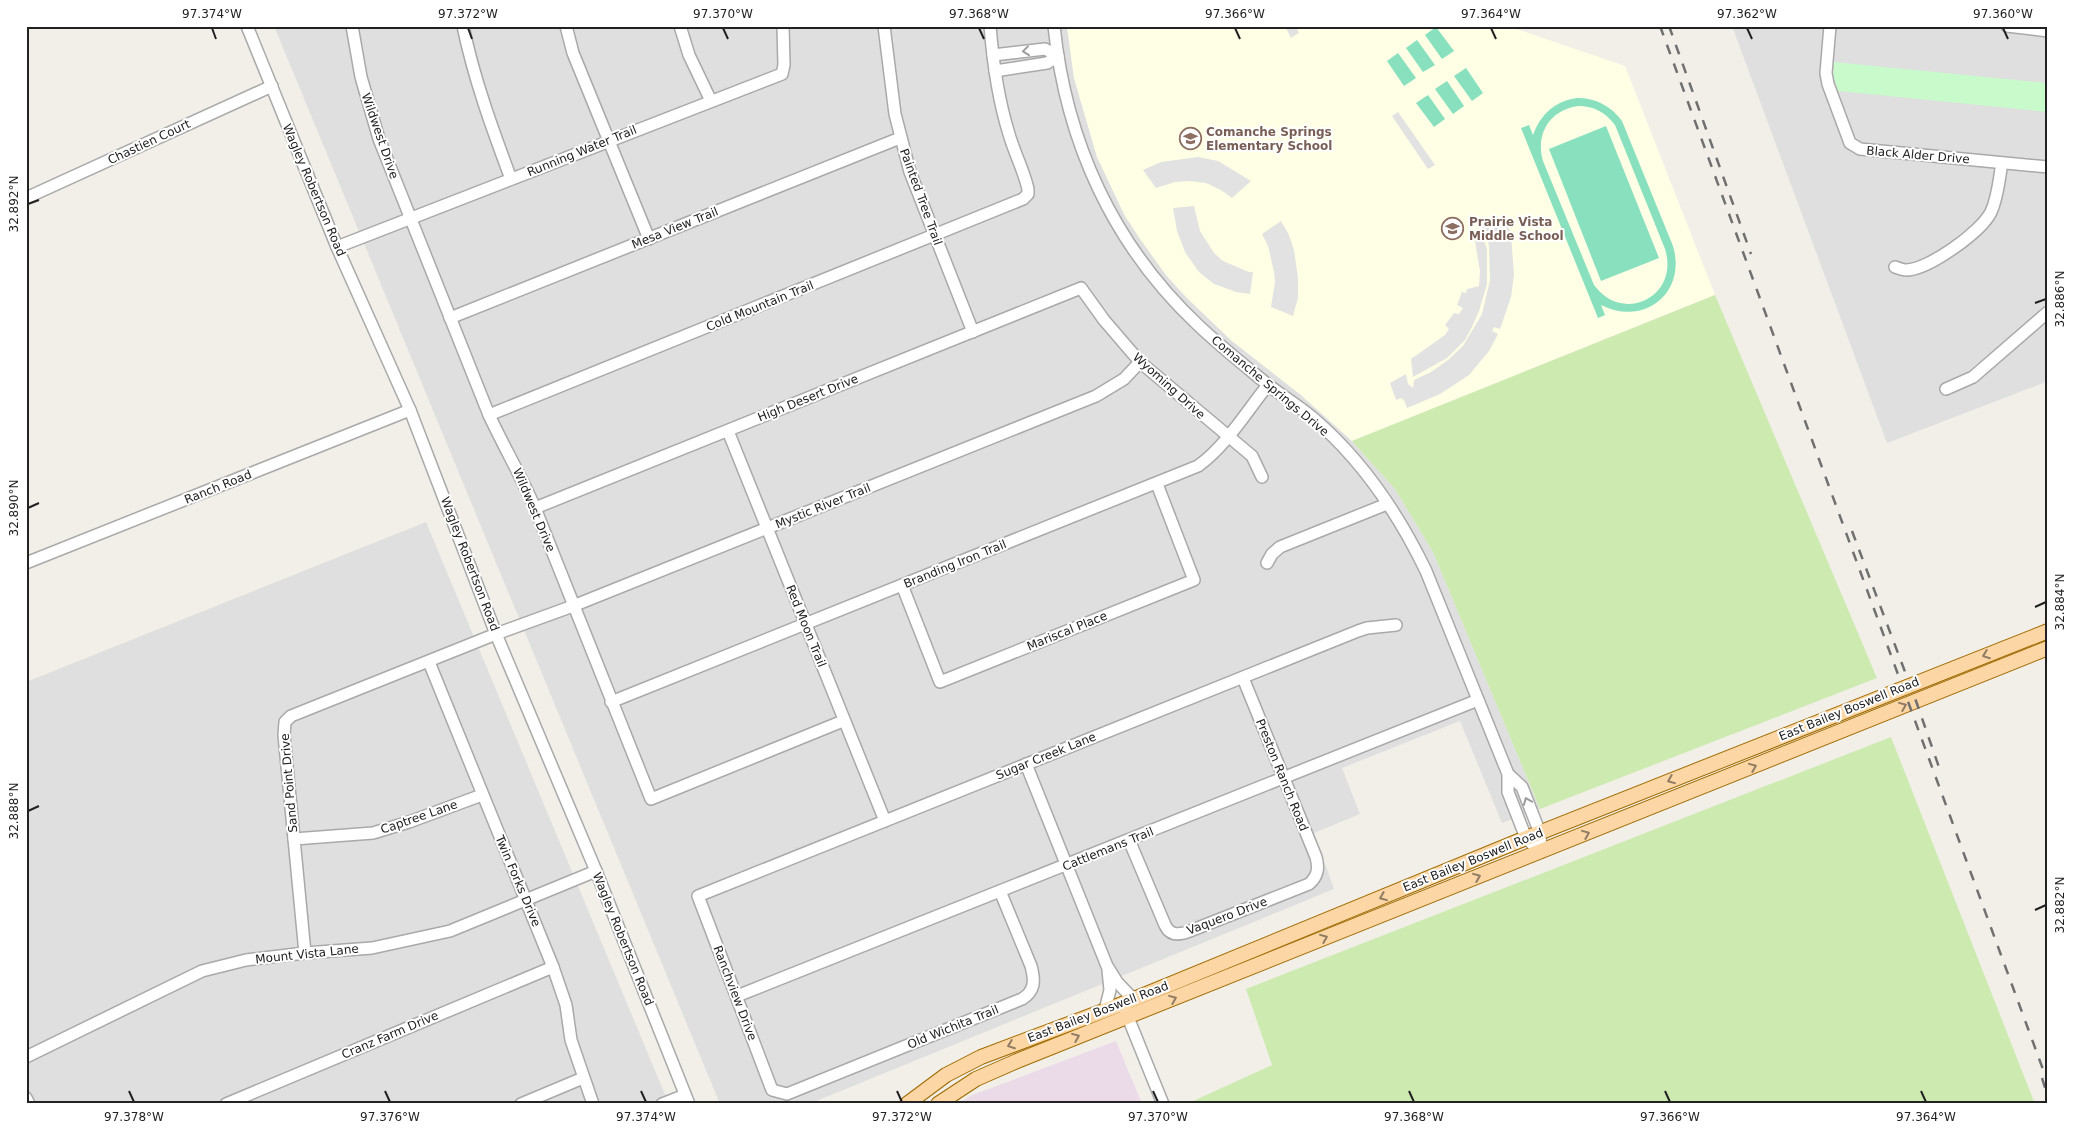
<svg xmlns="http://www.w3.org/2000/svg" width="2074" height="1130" viewBox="0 0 2074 1130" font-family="'DejaVu Sans',sans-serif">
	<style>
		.residential { fill: #e0dfdf }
		.industrial { fill: #ebdbe8 }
		.education { fill: #ffffe5 }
		.grass { fill: #cdebb0 }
		.park { fill: #c8facc }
		.pitch { fill: #88e0be; fill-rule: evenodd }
		.parking { fill: #e2e2e2 }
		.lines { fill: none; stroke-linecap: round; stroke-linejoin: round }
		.minor-casing { stroke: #a9a9a9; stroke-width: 14 }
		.major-casing { stroke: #a06b00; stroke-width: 16 }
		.minor { stroke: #fff; stroke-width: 11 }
		.major { stroke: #fcd6a4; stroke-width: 14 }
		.rail { stroke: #707070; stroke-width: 2.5; stroke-dasharray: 10 10; stroke-linecap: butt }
		.oneway { stroke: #9c9c9c }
		.oneway2 { stroke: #8f7c63 }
		.ticks { fill: none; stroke: #222; stroke-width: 2 }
		.labels { text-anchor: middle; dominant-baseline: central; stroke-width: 4; stroke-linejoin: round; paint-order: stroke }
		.education-label { font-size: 12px; font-weight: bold; fill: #785e54; stroke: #fff; text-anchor: start }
		.street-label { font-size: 12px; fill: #222; stroke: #fff }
		.neatline { fill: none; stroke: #222; stroke-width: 2 }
		.ticks-label { font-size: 12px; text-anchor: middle; fill: #222 }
	</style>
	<rect width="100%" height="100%" fill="#f2efe9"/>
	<!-- residential -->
	<g class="residential">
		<path d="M274,26H1067L1074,78L1097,157L1125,216L1166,275L1187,298L1232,341L1301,395L1352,441L1395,489L1433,552L1540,809L1502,823L1460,721L1342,768L1360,814L1314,833L1334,889L809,1104H720Z"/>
		<path d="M1732,26H2048V381L1887,443Z"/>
		<path d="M426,522L669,1104H26V682Z"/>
	</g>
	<!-- industrial -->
	<path class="industrial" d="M1116,1041L1142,1104H959L970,1096Z"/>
	<!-- education -->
	<path class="education" d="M1067,26H1508L1625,66L1715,295L1352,441L1301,395L1232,341L1187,298L1166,275L1140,239L1125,216L1097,157L1074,78Z"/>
	<!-- grass -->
	<g class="grass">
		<path d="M1715,295L1877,678L1540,809L1433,552L1395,489L1352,441Z"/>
		<path d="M1891,737L2035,1104H1192L1191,1102L1272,1065L1246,989Z"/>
	</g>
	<!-- park -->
	<path class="park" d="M1834,62L2048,83V112L1838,91L1833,75Z"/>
	<!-- pitch -->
	<g class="pitch">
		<path d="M1436,27L1454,51L1442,59L1425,35Z"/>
		<path d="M1417,40L1435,65L1423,72L1406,48Z"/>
		<path d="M1398,53L1416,78L1404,86L1387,61Z"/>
		<path d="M1466,68L1483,93L1472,101L1454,76Z"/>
		<path d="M1447,81L1464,106L1453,114L1435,89Z"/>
		<path d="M1428,95L1445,119L1434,127L1416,103Z"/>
		<path d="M1577,98C1596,98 1611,106 1622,121L1673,246C1687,293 1644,327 1601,305L1605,315L1598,318L1521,128L1529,125L1533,135C1541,114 1555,101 1577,98ZM1578,106C1594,106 1605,112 1615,125L1665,249C1680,296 1623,325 1594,285L1543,161C1535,134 1550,110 1578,106Z"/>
		<path d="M1606,126L1659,258L1601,281L1549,149Z"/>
	</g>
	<!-- parking -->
	<g class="parking">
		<path d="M1289,26H1296L1299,33L1291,38L1286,28Z"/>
		<path d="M1398,112L1435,165L1428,169L1392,116Z"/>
		<path d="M1198,157L1218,161L1251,181L1232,198L1221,190L1206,183L1189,181L1175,182L1156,188L1143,170L1161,162Z"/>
		<path d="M1194,206L1200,231L1214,253L1223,261L1249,272H1253L1250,294L1236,292L1214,284L1199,272L1185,252L1177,231L1173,208Z"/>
		<path d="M1498,216V222H1506L1511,234L1514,275L1511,297L1500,329L1494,327L1492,331L1498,334L1489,351L1469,375L1440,394L1407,408L1404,400L1401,398L1396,400L1390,383L1406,374L1408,384L1413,388L1414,380L1431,372L1448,360L1463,346L1482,314L1490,280L1489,246L1486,232L1477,222Z"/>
		<path d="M1281,221L1289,235L1294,250L1298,278V298L1293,316L1271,307L1275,282L1274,272L1268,246L1262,234Z"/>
		<path d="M1483,238L1487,249V284L1479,311L1472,327L1465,340L1447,358L1413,377L1411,359L1445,335L1449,329L1445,325L1454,313L1459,314L1463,308L1457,305L1462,292L1466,293L1467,289L1479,286L1480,271L1475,241Z"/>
	</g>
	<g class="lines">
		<defs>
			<g id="minor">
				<path d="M247,26L337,247L410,410L496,634L596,871L689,1104"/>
				<path d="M352,26L361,77L379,139L489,415C504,447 521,476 535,508L651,799L843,721"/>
				<path d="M463,26C474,79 492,128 511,179"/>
				<path d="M566,26L573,53L649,239"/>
				<path d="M680,26L689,55L711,101"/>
				<path d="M884,26L895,114L910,172L973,332"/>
				<path d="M1054,26C1066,142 1113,245 1198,325C1220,346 1244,365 1267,384C1282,396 1298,405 1313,418C1361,459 1399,515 1426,571L1508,774V792L1526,838L1541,852"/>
				<path d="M1830,26L1826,73L1828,84L1850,143L1860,149L2048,167"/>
				<path d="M2007,26L2048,31"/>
				<path d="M993,55L1045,49L1058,56L1047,63L995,71"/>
				<path d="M26,198L272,86"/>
				<path d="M337,247L782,74L784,65L783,26"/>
				<path d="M1895,267C1898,268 1903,270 1906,270C1928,270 1981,232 1991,212C1998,197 1999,179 2002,163"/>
				<path d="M450,318L900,138"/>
				<path d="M1946,389L1973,377L2048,312"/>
				<path d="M489,415L1023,199L1028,194V189C1024,171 1014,152 1009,134C998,99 993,63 990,26"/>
				<path d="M728,431L885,821"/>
				<path d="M535,508L1081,288L1104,320L1140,362L1252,456L1262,477"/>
				<path d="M26,563L410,410"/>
				<path d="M1267,563L1272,554L1280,547L1387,504"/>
				<path d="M902,585L940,682L1194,580L1157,484"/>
				<path d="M429,662L553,967L566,1005L571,1040L593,1104"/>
				<path d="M611,702L1198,466C1226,446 1246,412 1268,385"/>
				<path d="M1026,764L1107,966L1117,982L1133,999"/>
				<path d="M1508,774L1522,787L1540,833L1541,852"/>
				<path d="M294,839L373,833L409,822L482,795"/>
				<path d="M1129,840L1165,925C1170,936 1180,935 1190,931L1309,884C1318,876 1319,868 1316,857L1243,678"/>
				<path d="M1000,891L1031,966C1035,981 1035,991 1022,999L787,1094L772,1090L698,896L1358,631L1367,628L1396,625"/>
				<path d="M305,953L284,735L285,722L291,716L496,634L573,606L1096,396L1124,379L1140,362"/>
				<path d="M737,996L1478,700"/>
				<path d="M1105,1010L1110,990L1108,970"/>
				<path d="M1125,1010L1163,1104"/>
				<path d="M26,1057L202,971L246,960L305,953L372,948L450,931L596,871"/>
				<path d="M26,1098L29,1104"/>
				<path d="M226,1104L553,967"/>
				<path d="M521,1104L583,1078"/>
				<path d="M662,1104L685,1095"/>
			</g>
			<g id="major">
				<path d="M907,1104L946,1075L981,1057L1122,1004L1526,838L2048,631"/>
				<path d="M938,1104L976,1079L1017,1061L2048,648"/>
			</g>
		</defs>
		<!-- minor casing -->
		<use href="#minor" class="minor-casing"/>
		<!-- major casing -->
		<use href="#major" class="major-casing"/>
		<!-- minor -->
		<use href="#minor" class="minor"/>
		<!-- major -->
		<use href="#major" class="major"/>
		<!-- rail -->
		<g class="rail">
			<path d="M1660,26L2048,1083"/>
			<path d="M1669,26L1751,254"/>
			<path d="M1852,531L1916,701L1941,773"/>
			<path d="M2042,1078L2048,1097"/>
		</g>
	</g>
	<!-- one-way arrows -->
	<defs><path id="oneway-chevron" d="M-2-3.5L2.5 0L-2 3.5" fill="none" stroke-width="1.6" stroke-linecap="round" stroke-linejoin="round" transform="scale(1.25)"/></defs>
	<g class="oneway">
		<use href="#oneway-chevron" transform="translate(1026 51) rotate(173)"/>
		<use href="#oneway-chevron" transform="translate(1527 801) rotate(-112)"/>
	</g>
	<g class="oneway2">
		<use href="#oneway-chevron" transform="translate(1986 655) rotate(159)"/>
		<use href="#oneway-chevron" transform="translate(1903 706) rotate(-22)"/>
		<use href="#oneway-chevron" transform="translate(1753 767) rotate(-22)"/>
		<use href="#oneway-chevron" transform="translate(1671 780) rotate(158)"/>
		<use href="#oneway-chevron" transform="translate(1586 834) rotate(-22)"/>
		<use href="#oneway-chevron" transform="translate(1477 877) rotate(-22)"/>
		<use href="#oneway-chevron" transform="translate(1383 897) rotate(158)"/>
		<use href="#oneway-chevron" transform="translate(1324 938) rotate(-22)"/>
		<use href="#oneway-chevron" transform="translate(1173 999) rotate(-22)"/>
		<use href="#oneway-chevron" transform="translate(1076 1037) rotate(-22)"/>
		<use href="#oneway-chevron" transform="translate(1011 1045) rotate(159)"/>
	</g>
	<!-- ticks -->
	<path class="ticks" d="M212,28L216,39M468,28L472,39M723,28L728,39M979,28L984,39M1235,28L1240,39M1491,28L1496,39M1747,28L1752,39M2003,28L2008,39M28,204L39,200M2035,303L2046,299M28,508L39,503M2035,607L2046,602M28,811L39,806M2035,910L2046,905M129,1091L134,1102M385,1091L390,1102M641,1091L646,1102M897,1091L902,1102M1153,1091L1158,1102M1409,1091L1414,1102M1665,1091L1670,1102M1921,1091L1926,1102"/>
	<!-- icons -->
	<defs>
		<symbol id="school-ring" viewBox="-11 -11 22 22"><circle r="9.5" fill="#fff" stroke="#8d6e63" stroke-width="1.5"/><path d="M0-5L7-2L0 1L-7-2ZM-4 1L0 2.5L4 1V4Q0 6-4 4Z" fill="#8d6e63"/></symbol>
	</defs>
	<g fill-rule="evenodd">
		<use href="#school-ring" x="1178" y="126" width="25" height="25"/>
		<use href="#school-ring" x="1440" y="216" width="25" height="25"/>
	</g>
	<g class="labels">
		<!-- education labels -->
		<g class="education-label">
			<text x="1206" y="132">Comanche Springs<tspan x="1206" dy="14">Elementary School</tspan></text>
			<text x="1469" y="222">Prairie Vista<tspan x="1469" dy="14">Middle School</tspan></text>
		</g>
		<!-- street labels -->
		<g class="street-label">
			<text transform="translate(380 136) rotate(71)">Wildwest Drive</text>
			<text transform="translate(149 142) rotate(-25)">Chastien Court</text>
			<text transform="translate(582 151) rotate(-22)">Running Water Trail</text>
			<text transform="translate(1918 155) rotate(5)">Black Alder Drive</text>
			<text transform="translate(314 190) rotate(67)">Wagley Robertson Road</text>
			<text transform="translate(921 197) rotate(70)">Painted Tree Trail</text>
			<text transform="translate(675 228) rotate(-22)">Mesa View Trail</text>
			<text transform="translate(760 306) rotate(-22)">Cold Mountain Trail</text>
			<text transform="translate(1169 386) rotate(42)">Wyoming Drive</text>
			<text transform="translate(1270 386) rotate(40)">Comanche Springs Drive</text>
			<text transform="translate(808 398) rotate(-22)">High Desert Drive</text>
			<text transform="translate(218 487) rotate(-22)">Ranch Road</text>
			<text transform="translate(823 506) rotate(-22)">Mystic River Trail</text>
			<text transform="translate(534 510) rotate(67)">Wildwest Drive</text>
			<text transform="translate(470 564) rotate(69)">Wagley Robertson Road</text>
			<text transform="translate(955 564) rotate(-22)">Branding Iron Trail</text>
			<text transform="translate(806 626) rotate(68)">Red Moon Trail</text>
			<text transform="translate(1067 631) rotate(-22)">Mariscal Place</text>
			<text transform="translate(1849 709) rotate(-22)">East Bailey Boswell Road</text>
			<text transform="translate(1046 756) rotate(-22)">Sugar Creek Lane</text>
			<text transform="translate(1282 775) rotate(68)">Preston Ranch Road</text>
			<text transform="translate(289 783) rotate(-95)">Sand Point Drive</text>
			<text transform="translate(419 817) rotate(-19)">Captree Lane</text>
			<text transform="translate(1108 849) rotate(-22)">Cattlemans Trail</text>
			<text transform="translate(1473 860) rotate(-22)">East Bailey Boswell Road</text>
			<text transform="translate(518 881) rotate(67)">Twin Forks Drive</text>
			<text transform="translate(1227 916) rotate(-21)">Vaquero Drive</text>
			<text transform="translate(623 939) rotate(68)">Wagley Robertson Road</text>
			<text transform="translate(307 954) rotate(-6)">Mount Vista Lane</text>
			<text transform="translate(735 993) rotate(69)">Ranchview Drive</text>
			<text transform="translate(1098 1012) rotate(-21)">East Bailey Boswell Road</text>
			<text transform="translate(953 1027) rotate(-22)">Old Wichita Trail</text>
			<text transform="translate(390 1035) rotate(-23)">Cranz Farm Drive</text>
		</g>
	</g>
	<!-- border -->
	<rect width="2074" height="1130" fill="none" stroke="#ffffff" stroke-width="55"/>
	<rect x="28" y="28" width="2018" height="1074" class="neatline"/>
	<g class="ticks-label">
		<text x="212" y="18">97.374°W</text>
		<text x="468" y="18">97.372°W</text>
		<text x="723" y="18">97.370°W</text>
		<text x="979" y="18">97.368°W</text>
		<text x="1235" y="18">97.366°W</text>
		<text x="1491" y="18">97.364°W</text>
		<text x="1747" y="18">97.362°W</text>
		<text x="2003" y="18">97.360°W</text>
		<text transform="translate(14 204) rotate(-90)" y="4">32.892°N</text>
		<text transform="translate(2060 299) rotate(-90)" y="4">32.886°N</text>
		<text transform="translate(14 508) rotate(-90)" y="4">32.890°N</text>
		<text transform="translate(2060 602) rotate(-90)" y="4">32.884°N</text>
		<text transform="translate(14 811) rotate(-90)" y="4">32.888°N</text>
		<text transform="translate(2060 905) rotate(-90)" y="4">32.882°N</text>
		<text x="134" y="1121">97.378°W</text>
		<text x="390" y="1121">97.376°W</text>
		<text x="646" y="1121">97.374°W</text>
		<text x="902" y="1121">97.372°W</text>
		<text x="1158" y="1121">97.370°W</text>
		<text x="1414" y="1121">97.368°W</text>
		<text x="1670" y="1121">97.366°W</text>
		<text x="1926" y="1121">97.364°W</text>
	</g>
</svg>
